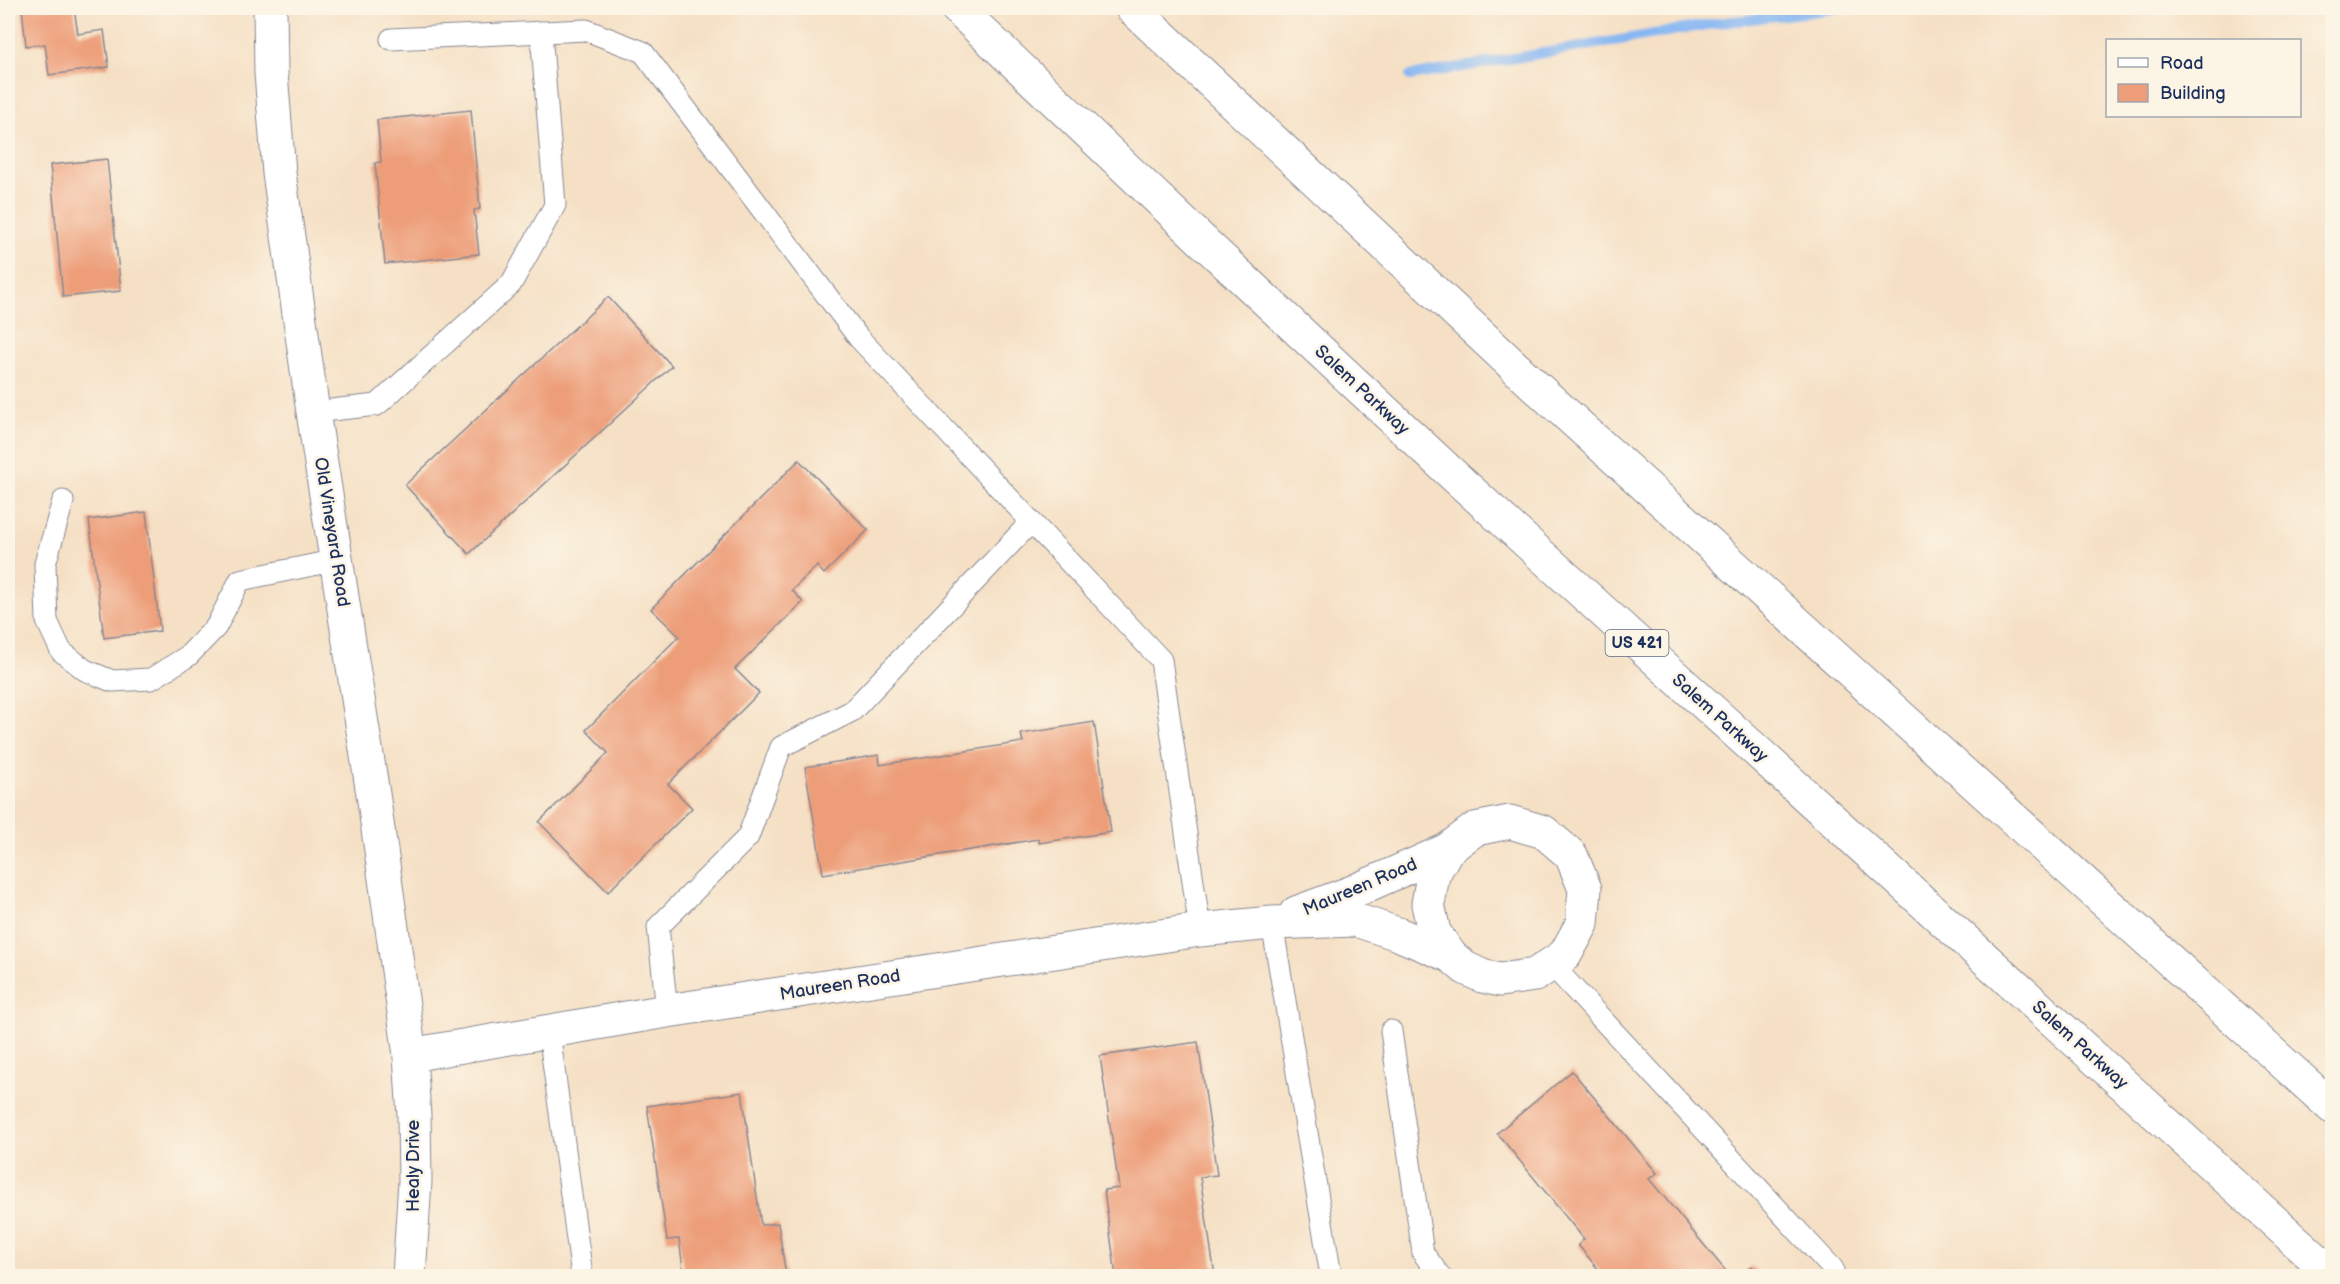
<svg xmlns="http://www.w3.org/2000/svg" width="2340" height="1284" viewBox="0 0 2340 1284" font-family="'Balsamiq Sans',sans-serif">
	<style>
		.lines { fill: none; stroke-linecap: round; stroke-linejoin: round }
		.stream { stroke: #87b7f2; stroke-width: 10 }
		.building { fill: #ed9e79 }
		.lane-casing { stroke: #888892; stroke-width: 23 }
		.street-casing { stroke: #888892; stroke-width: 35 }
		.secondary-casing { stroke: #888892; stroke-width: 35 }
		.highway-casing { stroke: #888892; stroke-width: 35 }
		.lane { stroke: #fff; stroke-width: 21 }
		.street { stroke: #fff; stroke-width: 33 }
		.secondary { stroke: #fff; stroke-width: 33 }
		.highway { stroke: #fff; stroke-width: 33 }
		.labels { text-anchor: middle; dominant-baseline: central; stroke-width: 5; stroke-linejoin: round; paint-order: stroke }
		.shield { fill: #fcf5e5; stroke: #5e6a86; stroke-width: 1.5 }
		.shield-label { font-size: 16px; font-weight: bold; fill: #1b2f5e }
		.street-label { font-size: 18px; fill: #1b2f5e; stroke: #fcf5e5 }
	</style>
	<rect width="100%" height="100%" fill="#fcf5e5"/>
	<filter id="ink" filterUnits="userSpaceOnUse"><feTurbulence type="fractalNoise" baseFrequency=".0167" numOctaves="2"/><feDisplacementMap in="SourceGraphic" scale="12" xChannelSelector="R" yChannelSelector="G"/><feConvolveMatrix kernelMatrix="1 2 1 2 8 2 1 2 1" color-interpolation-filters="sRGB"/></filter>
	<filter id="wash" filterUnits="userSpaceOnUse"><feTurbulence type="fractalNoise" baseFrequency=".008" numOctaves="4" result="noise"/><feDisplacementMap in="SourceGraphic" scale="24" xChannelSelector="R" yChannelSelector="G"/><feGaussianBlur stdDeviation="1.35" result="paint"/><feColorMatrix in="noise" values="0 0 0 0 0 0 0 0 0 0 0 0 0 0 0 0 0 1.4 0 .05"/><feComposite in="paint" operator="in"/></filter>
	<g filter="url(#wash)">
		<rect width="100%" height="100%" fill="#f5e0c5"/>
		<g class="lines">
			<!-- stream -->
			<path class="stream" d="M1410,76L1718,23L1843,8"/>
		</g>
		<g id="blocks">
			<!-- building -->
			<g class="building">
				<path d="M22,8H74L78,34L104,30L109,67L49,75L45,44L26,46Z"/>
				<path d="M471,110L480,209L474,210L479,254L385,264L375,163L381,162L377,120Z"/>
				<path d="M107,159L121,291L63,297L50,165Z"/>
				<path d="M608,297L672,366L469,554L405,485Z"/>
				<path d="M799,460L868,530L824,574L817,566L792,590L803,602L735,669L759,693L668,784L692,808L608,892L539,822L608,753L586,730L679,636L651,609Z"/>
				<path d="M146,512L160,631L104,638L89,520Z"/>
				<path d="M1094,722L1111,832L1039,843L1038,839L823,874L805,767L879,755L880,765L1023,742L1021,734Z"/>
				<path d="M1198,1042L1217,1175L1200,1177L1215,1276H1116L1104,1190L1119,1188L1100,1056Z"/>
				<path d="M1572,1071L1657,1173L1649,1179L1730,1276H1604L1578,1245L1584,1239L1497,1133Z"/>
				<path d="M742,1092L761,1225L778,1223L786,1276H684L679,1239L667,1240L647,1106Z"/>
				<path d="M1752,1266L1761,1276H1740Z"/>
			</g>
		</g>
	</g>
	<g filter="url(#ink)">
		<use href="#blocks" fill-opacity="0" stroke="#888892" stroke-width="1.5"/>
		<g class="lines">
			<defs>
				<g id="lane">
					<path d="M391,39L586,30L643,52L858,337L1161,660L1200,930"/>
					<path d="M313,412L377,405L511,284L555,205L541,32"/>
					<path d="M63,501L45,564L47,621L61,651L85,670L112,681L151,679L188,656L216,627L240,580L337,560"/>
					<path d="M1272,923L1331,1276"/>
					<path d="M1551,964L1833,1269"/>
					<path d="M667,1011L658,927L748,837L781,747L852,711L1031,522"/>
					<path d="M1391,1031L1423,1253L1440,1276"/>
					<path d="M549,1032L582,1276"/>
				</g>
				<g id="street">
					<path d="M1296,913L1350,893L1447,850L1475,829L1510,822L1544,832L1571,855L1585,889L1582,924L1565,955L1535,975L1500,980L1482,976L1465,968L1451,956L1434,932L1428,904L1433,875L1447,850"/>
					<path d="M410,1055L667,1011L1200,930L1272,923L1356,920L1398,934L1451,956"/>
				</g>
				<path id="secondary" d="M270,8L271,73L279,173L313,412L373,794L410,1055L414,1116L415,1181L409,1276"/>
				<g id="highway">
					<path d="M957,8L1211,249L1452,474L2332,1274"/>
					<path d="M1132,8L1533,384L2332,1107"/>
				</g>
			</defs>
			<!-- lane casing -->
			<use href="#lane" class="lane-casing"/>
			<!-- street casing -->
			<use href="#street" class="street-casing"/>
			<!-- secondary casing -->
			<use href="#secondary" class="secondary-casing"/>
			<!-- highway casing -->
			<use href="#highway" class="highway-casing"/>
			<!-- lane -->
			<use href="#lane" class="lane"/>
			<!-- street -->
			<use href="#street" class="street"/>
			<!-- secondary -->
			<use href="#secondary" class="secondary"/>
			<!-- highway -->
			<use href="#highway" class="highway"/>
		</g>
	</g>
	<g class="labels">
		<!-- shield labels -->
		<rect class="shield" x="1605.5" y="630" width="63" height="26" rx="4.5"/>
		<g class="shield-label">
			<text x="1637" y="643">US 421</text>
		</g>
		<!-- street labels -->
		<g class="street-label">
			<text transform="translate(1362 390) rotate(43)">Salem Parkway</text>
			<text transform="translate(332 532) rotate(81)">Old Vineyard Road</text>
			<text transform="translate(1720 718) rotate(42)">Salem Parkway</text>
			<text transform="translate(1360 887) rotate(-23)">Maureen Road</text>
			<text transform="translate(840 985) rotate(-9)">Maureen Road</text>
			<text transform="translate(2080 1045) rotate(42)">Salem Parkway</text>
			<text transform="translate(413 1166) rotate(-90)">Healy Drive</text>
		</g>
	</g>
	<!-- margin -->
	<rect width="2340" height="1284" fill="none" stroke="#fcf5e5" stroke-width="30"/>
	<!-- legend -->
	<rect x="2106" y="39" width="195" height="78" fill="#fcf5e5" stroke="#a2a6af" stroke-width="1.5"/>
	<rect x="2118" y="58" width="30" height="9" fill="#ffffff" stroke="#a2a6af" stroke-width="1.5"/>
	<text x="2160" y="69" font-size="18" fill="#1b2f5e">Road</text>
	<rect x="2118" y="84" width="30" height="18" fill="#ed9e79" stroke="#a2a6af" stroke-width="1.5"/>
	<text x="2160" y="99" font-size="18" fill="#1b2f5e">Building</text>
</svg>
